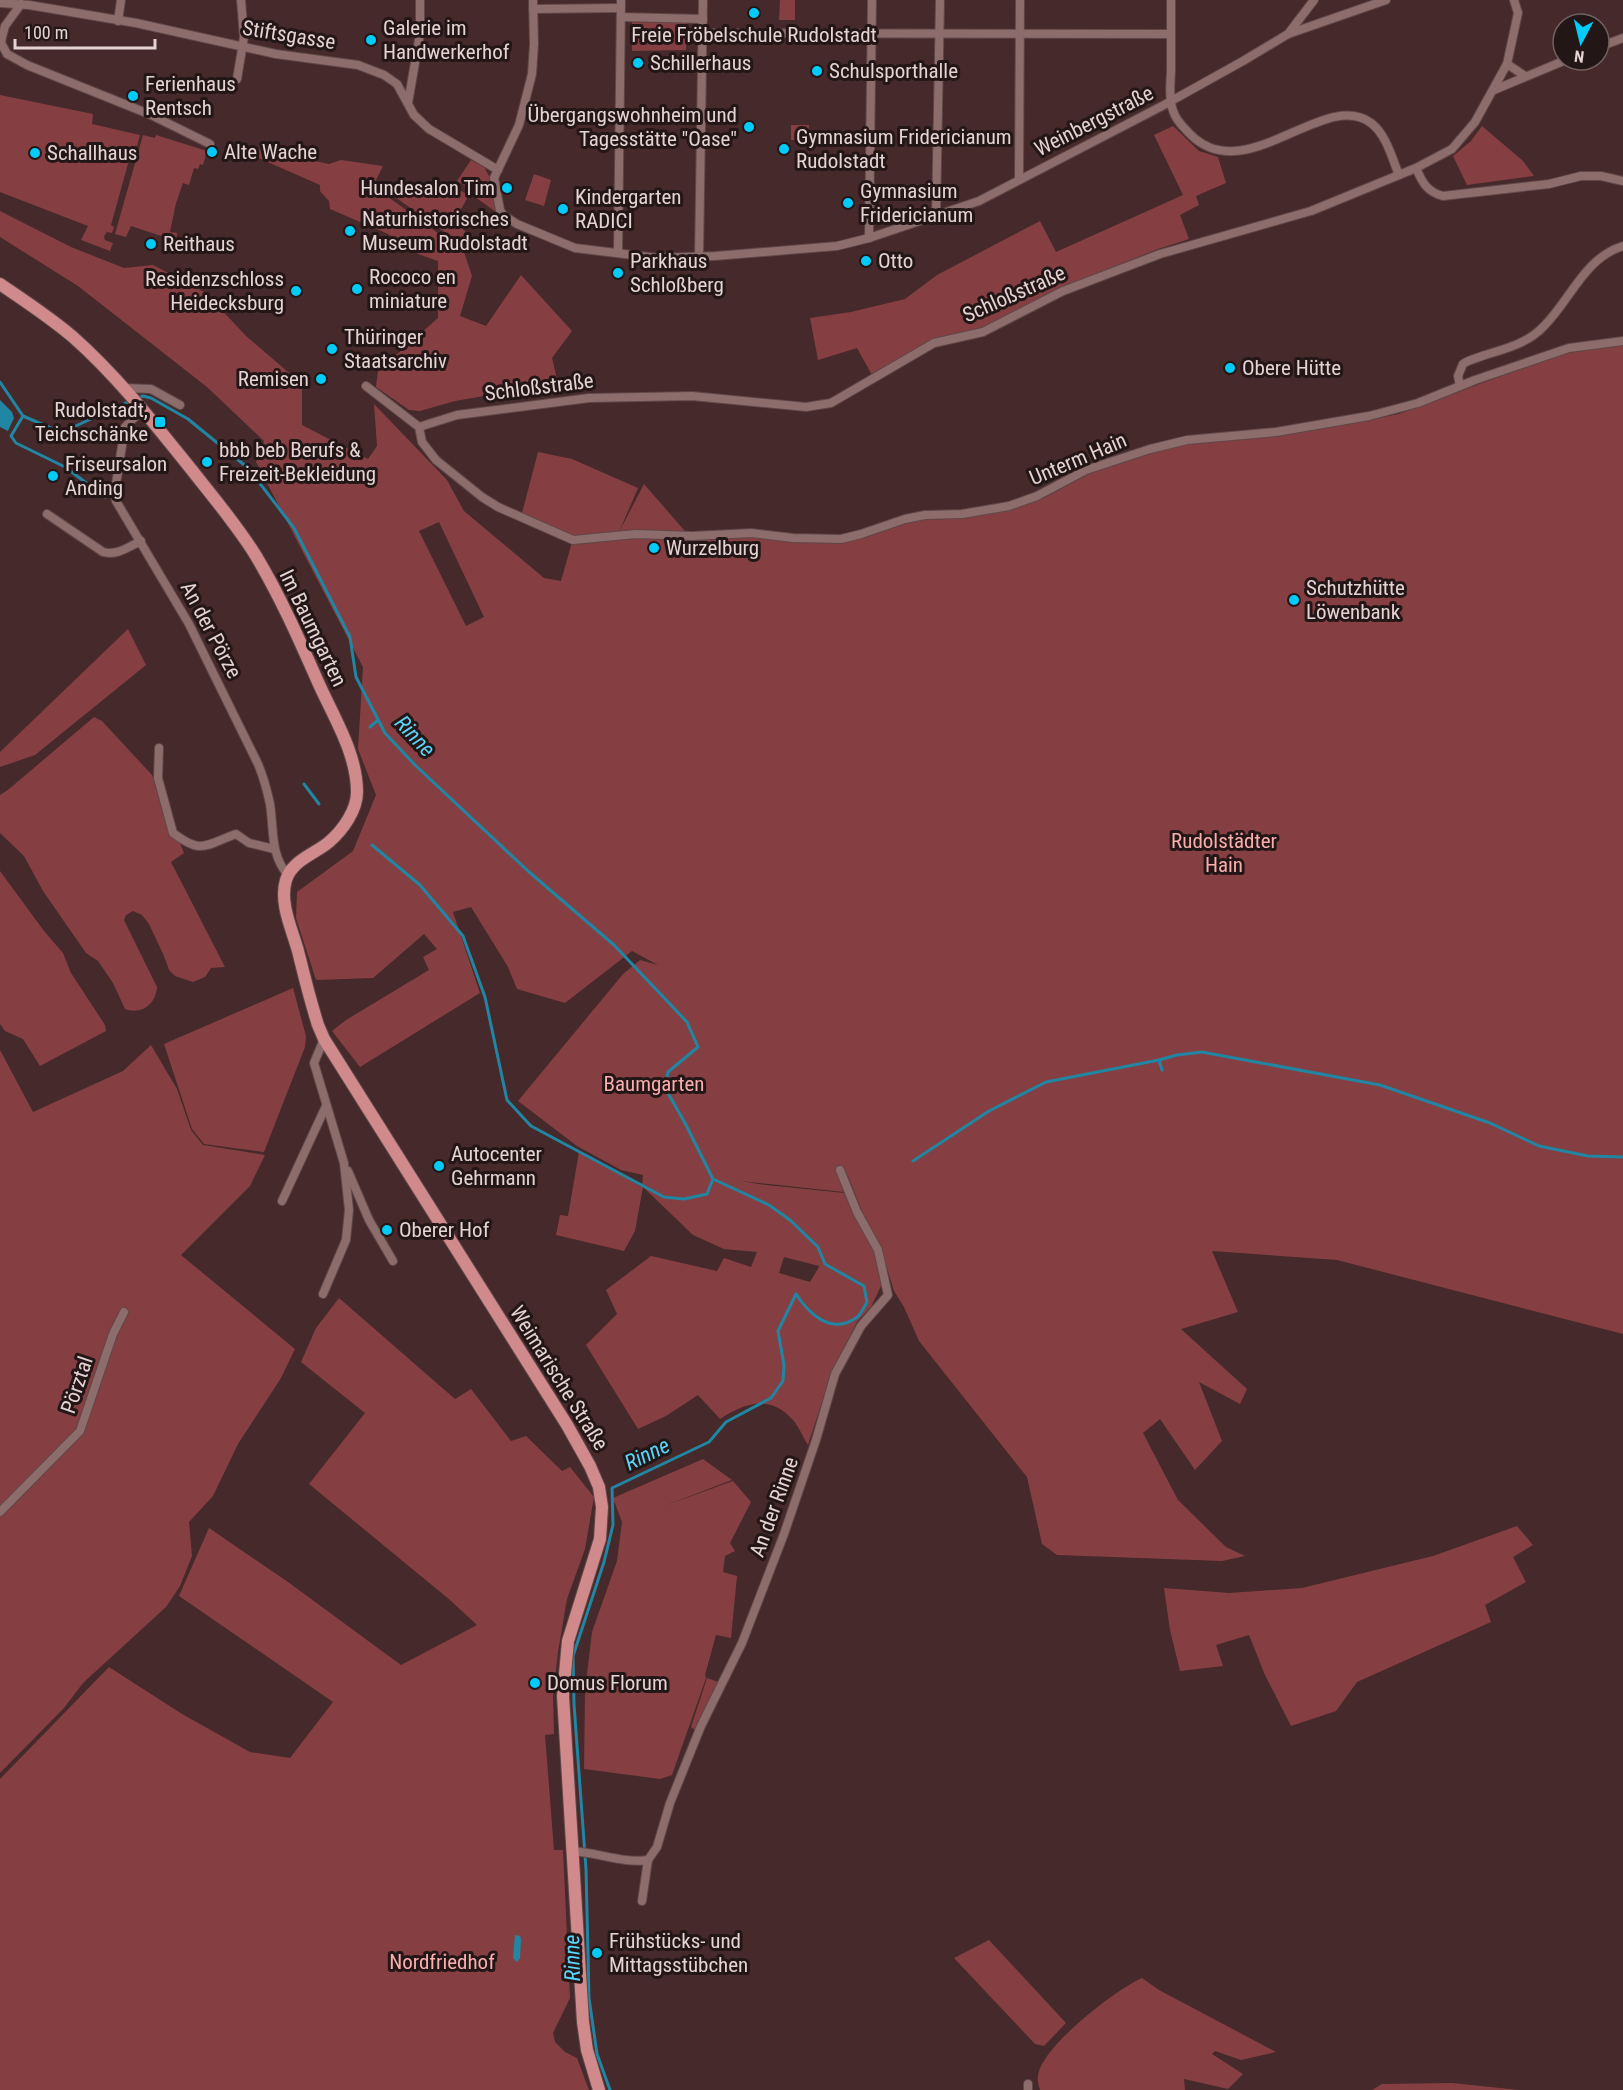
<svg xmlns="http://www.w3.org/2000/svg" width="1623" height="2090" viewBox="0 0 1623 2090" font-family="'Roboto Condensed',sans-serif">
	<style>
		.green { fill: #853f42; fill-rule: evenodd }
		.water { fill: #2186a3 }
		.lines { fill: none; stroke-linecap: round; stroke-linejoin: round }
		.stream { stroke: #2186a3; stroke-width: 3 }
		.street-casing { stroke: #5f4748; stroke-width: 10 }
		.primary-casing { stroke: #5f4748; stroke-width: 14 }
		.street { stroke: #8d6c6c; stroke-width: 8 }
		.primary { stroke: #d08a8b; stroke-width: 12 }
		.poi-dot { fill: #01cbf9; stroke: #231616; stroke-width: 2 }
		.labels { text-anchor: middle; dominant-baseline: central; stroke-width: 6; stroke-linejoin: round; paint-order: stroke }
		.poi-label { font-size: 21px; fill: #e5d2d2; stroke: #231616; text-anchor: start }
		.street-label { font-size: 21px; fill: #e5d2d2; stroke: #231616 }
		.park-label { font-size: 21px; fill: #faadad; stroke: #231616 }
		.water-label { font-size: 22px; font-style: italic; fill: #59d5fc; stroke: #231616 }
	</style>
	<rect width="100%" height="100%" fill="#46292a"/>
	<!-- green -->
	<g class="green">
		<path d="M780,0H795V20H779Z"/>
		<path d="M632,22L687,23L686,50L632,51Z"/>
		<path d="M0,95L93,114L92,124L140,135L137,146H133L111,225L114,227L112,233L107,232L104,236L105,240L113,243L110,251L81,240L88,226L0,192Z"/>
		<path d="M791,125H809L808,140H791Z"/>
		<path d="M1173,126L1199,151L1218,157L1226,183L1196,196L1199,205L1180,215L1189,239L1158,249L1061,288L982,328L934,339L872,375L857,348L818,360L810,318L851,312L905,299L937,275L1040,221L1056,252L1183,195L1154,135Z"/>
		<path d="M1482,126L1523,161L1534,176L1467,185L1453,156L1471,141Z"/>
		<path d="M143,135L155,138L156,135L207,151L203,165L200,164L198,169L194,168L189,185L183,183L176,203L170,232L177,233L176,241L131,226L126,237L115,234Z"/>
		<path d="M248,147L329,164L341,160L383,166L373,186L464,252L472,276L460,316L486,326L521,275L572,331L552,358L558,383L455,401L420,411L409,410L376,387L378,371L438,318V261L418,254L388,234L330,209L329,201L320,191V185L245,152Z"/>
		<path d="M471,160L484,167L489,176L496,212L475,197L476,193L457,181Z"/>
		<path d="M534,174L551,180L544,206L525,200Z"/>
		<path d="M380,183L407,191H461L469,195L455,220L477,245L469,252L450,236L378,185Z"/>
		<path d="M0,211L71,247L124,268L153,265L206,293L246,336L302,384V425L368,459L377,446L374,404L447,480L464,511L544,578L561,581L572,542L576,537L522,513L538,452L572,459L638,488L619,532L644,484L691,538L751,535L842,542L917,519L1017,507L1044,498L1094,471L1129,459L1182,444L1349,424L1399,414L1547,359L1583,349L1623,345V1334L1337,1260L1212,1251L1238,1312L1181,1329L1247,1389L1240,1404L1199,1382L1222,1441L1195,1470L1160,1419L1143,1433L1178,1500L1226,1547L1245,1556L1222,1561L1057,1555L1042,1544L1027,1477L919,1341L904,1307L894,1291L881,1249L862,1211L848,1176L838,1177L844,1192L740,1181L766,1185L845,1193L874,1251L881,1274V1286L871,1307L857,1322L832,1371L808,1445C803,1437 799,1427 793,1420C770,1394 745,1403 720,1419L698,1395L666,1416L638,1429L586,1345L617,1314L606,1290L651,1256L717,1271L724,1258L751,1267L757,1252L724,1249L693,1235L643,1187L635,1231L624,1251L556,1235L560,1215L568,1216L579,1152L642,1187L643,1175L621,1170L577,1146L518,1101L623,974L640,960L658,965L632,951L565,1003L517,989L508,967L471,907L453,912L480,993L360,1067L332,1031L346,1020L429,970L423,957L437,949L424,934L373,978L316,980L296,918L297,892L353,851L376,795L358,749L363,667L256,462L264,441L207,387L78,286L0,237ZM439,522L484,617L466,626L419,531ZM784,1257L819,1266V1267L810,1282L779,1273Z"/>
		<path d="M128,629L146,665L35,755L0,767V752Z"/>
		<path d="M94,717L102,721L152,775L184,853L171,862L225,967L211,968L205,977L193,982L175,976L169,970L164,956L149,924L142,915L133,911L126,915L124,920L157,987C156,1004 142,1015 125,1009L113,983L98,961L86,953L43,891L24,856L0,833V795L9,789Z"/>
		<path d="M0,871L44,931L63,953L71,973L105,1025L106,1031L40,1066L23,1039L5,1031L0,1024Z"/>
		<path d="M293,988L306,1036L305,1047L264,1152L204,1144L192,1129L164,1044Z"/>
		<path d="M151,1045L177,1089L191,1130L203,1145L265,1155L250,1186L181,1255L295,1349L281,1378L238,1444L213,1496L189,1522L192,1556L180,1586L166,1607L83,1683L64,1708L0,1773V1050L33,1112L123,1071Z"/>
		<path d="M339,1298L455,1399L471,1389L511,1441L526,1436L562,1471L570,1467L594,1497L585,1549L567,1599L558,1652L553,1697L554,1734L545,1735L554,1850H563L570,1998L553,2033L555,2042L565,2052L577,2058L589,2090H0V1779L109,1667L182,1714L250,1752L290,1758L333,1702L179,1596L209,1528L288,1582L401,1665L477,1625L450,1600L309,1484L365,1413L301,1362L316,1328Z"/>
		<path d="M703,1459L732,1480L664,1506L733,1481L751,1502L730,1543L735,1551L725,1556L723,1572L737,1576L731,1638L716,1635L705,1675L706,1678L672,1775L660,1779L584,1769L585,1691L592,1632L617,1561L622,1522L613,1498Z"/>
		<path d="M1517,1526L1533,1545L1513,1557L1526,1582L1485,1605L1491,1622L1357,1682L1336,1711L1291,1726L1265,1675L1249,1635L1216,1645L1223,1666L1180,1671L1170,1630L1164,1588L1229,1593L1302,1588L1433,1556Z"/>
		<path d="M707,1678L721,1683L697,1730H695L691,1727Z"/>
		<path d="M989,1940L1066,2023L1044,2046L1035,2044L954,1958Z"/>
		<path d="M1142,1978L1159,1990L1276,2052L1241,2060L1215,2051L1212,2054L1243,2074L1228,2089L1184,2079L1185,2090H1040C1039,2086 1037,2080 1038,2076C1041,2047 1115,1990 1142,1978Z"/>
		<path d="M1452,2083L1519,2090H1372L1382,2084Z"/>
	</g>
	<!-- water -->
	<g class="water">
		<path d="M0,400L12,412L14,418L8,431L0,427Z"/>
		<path d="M515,1935L520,1936L521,1939L520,1958L517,1962L513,1958Z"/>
	</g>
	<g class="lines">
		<!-- stream -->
		<g class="stream">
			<path d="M0,382L23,416L53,429L67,430L130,401"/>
			<path d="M136,399L143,396L151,398L188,419L248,468L294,528L350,637L356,677L385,733L415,765L528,871L614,945L687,1022L698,1047L668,1072L665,1088L685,1123L713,1179L769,1205L790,1220L818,1247L825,1264L864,1286L867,1302C864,1307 861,1315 856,1318C831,1335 809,1314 796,1294L778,1331L784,1365L783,1381L771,1398L726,1422L709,1442L612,1488L613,1525L604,1562L573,1656L574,1704L586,1869L589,1998L597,2054L610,2090"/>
			<path d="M23,416L11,436L16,443L65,467L105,497"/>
			<path d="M370,727L378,720"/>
			<path d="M304,784L319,804"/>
			<path d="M372,845L420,885L463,936L485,997L507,1100L531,1126L664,1197L684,1199L707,1194L713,1179"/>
			<path d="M1159,1060L1162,1070"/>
			<path d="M913,1161L989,1111L1046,1082L1159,1060L1177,1055L1202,1052L1380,1085L1490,1123L1539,1146L1588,1156L1623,1157"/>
		</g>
		<defs>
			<g id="street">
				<path d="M533,0L534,44L532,74L519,125L494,178L500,210L503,215L517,224L575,248L657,258L715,256L837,246L869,238L979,201L1164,105L1243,61L1288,34L1314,0"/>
				<path d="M1171,0C1171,23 1171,46 1171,69C1171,79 1169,90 1171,101C1172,116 1181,125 1191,135C1246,189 1325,88 1371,123C1386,134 1392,158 1399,175"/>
				<path d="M0,3L29,5L136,23L276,54L358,65L384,75L397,84L414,115L429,129L498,170"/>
				<path d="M21,4L5,26L2,37L1,43L7,54L27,65L149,114L210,144"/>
				<path d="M533,9L621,8"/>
				<path d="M621,17L703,19"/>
				<path d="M118,21L121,0"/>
				<path d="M703,33L1171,34"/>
				<path d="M1288,34L1386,0"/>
				<path d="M1599,47L1623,38"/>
				<path d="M1507,64L1525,76"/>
				<path d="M237,79L244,37L241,0"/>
				<path d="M1494,90L1566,60"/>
				<path d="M408,103L420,34V0"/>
				<path d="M1416,168C1422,182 1427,192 1443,196L1549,184L1581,176H1601L1623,181"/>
				<path d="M1019,180L1020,0"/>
				<path d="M936,216L940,0"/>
				<path d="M869,238L872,0"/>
				<path d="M618,252L621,0"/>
				<path d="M699,256L703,0"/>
				<path d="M366,386L419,427L422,442L436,460L482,497L498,507L573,540L636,534L692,536L751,533L793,538L841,539L861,534L905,519L925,515L962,514L1009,506L1037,496L1086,470L1150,449L1187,440L1276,432L1369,416L1418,403L1475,380L1569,348L1623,341"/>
				<path d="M1460,386L1458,376L1463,364C1470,359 1478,358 1485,355C1505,349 1528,343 1543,327C1570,301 1584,258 1623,246"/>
				<path d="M124,388L151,389L180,405"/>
				<path d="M142,410L125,427L115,490L116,501L189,624L258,764C263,776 267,790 270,804C274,829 270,855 288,875"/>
				<path d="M419,427L457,415L589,398L692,396L806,407L831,403L934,343L983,332L1063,291L1160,254L1311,211L1416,168L1452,149L1475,122L1507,64L1518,13L1514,0"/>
				<path d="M47,514L103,552C117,556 128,547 141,541"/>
				<path d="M159,748L158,778L173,833C202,855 205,845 236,834L249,843L274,849"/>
				<path d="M348,1171L369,1220L393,1261"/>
				<path d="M282,1201L326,1106"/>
				<path d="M323,1294L346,1240L349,1210L344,1163L314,1063L324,1039"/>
				<path d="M0,1512L80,1431L113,1334L124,1312"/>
				<path d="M571,1851C597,1852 623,1864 648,1860L657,1847L670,1803L701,1726L742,1643L784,1534L816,1440L835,1374L861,1326L888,1295L878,1250L857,1212L840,1170"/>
				<path d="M642,1901L648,1860"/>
				<path d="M1028,2084V2090"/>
			</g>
			<path id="primary" d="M0,284C25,301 51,318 73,337C117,376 154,423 191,469C213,497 237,525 256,556C280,596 299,639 318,682C333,716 357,753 357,792C357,810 343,830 329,842C315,854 292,860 286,880C279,903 292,929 298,951C304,975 310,1000 318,1025L324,1039L567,1425L590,1466L599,1487L602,1507L600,1539L568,1641L563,1696L583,2022L587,2050L599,2090"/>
		</defs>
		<!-- street casing -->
		<use href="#street" class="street-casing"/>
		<!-- primary casing -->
		<use href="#primary" class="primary-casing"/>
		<!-- street -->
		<use href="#street" class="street"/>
		<!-- primary -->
		<use href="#primary" class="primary"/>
	</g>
	<!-- markers -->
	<g class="poi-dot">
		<circle cx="754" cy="13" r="6"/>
		<circle cx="371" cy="40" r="6"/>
		<circle cx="638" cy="63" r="6"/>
		<circle cx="817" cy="71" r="6"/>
		<circle cx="133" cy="96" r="6"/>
		<circle cx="749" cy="127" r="6"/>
		<circle cx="784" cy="149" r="6"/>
		<circle cx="212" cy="152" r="6"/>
		<circle cx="35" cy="153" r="6"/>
		<circle cx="507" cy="188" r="6"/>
		<circle cx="848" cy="203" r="6"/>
		<circle cx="563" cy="209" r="6"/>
		<circle cx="350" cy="231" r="6"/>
		<circle cx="151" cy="244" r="6"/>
		<circle cx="866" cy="261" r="6"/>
		<circle cx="618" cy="273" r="6"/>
		<circle cx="357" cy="289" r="6"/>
		<circle cx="296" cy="291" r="6"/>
		<circle cx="332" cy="349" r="6"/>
		<circle cx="1230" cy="368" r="6"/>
		<circle cx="321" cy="379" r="6"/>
		<rect x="154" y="416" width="12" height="12" rx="3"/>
		<circle cx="207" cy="462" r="6"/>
		<circle cx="53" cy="476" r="6"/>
		<circle cx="654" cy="548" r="6"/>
		<circle cx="1294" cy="600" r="6"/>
		<circle cx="439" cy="1166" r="6"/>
		<circle cx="387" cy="1230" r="6"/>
		<circle cx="535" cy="1683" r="6"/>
		<circle cx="597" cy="1953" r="6"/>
	</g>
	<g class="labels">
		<!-- poi labels -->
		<g class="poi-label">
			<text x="383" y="28">Galerie im<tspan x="383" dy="24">Handwerkerhof</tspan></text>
			<text x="754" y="35" text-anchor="middle">Freie Fröbelschule Rudolstadt</text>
			<text x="650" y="63">Schillerhaus</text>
			<text x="829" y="71">Schulsporthalle</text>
			<text x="145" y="84">Ferienhaus<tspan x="145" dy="24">Rentsch</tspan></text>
			<text x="737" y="115" text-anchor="end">Übergangswohnheim und<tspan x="737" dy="24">Tagesstätte "Oase"</tspan></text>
			<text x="796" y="137">Gymnasium Fridericianum<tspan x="796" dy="24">Rudolstadt</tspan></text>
			<text x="224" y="152">Alte Wache</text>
			<text x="47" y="153">Schallhaus</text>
			<text x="495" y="188" text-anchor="end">Hundesalon Tim</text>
			<text x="860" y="191">Gymnasium<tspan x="860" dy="24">Fridericianum</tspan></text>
			<text x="575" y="197">Kindergarten<tspan x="575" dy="24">RADICI</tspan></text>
			<text x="362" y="219">Naturhistorisches<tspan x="362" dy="24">Museum Rudolstadt</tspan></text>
			<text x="163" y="244">Reithaus</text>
			<text x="630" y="261">Parkhaus<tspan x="630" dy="24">Schloßberg</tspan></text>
			<text x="878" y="261">Otto</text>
			<text x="369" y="277">Rococo en<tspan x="369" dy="24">miniature</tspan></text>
			<text x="284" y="279" text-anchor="end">Residenzschloss<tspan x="284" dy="24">Heidecksburg</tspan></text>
			<text x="344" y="337">Thüringer<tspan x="344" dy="24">Staatsarchiv</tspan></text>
			<text x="1242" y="368">Obere Hütte</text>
			<text x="309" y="379" text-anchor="end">Remisen</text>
			<text x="148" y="410" text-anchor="end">Rudolstadt,<tspan x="148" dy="24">Teichschänke</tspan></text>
			<text x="219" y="450">bbb beb Berufs &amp;<tspan x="219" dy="24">Freizeit-Bekleidung</tspan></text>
			<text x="65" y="464">Friseursalon<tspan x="65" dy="24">Anding</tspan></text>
			<text x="666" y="548">Wurzelburg</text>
			<text x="1306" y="588">Schutzhütte<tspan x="1306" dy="24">Löwenbank</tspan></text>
			<text x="451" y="1154">Autocenter<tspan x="451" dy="24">Gehrmann</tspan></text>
			<text x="399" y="1230">Oberer Hof</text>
			<text x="547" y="1683">Domus Florum</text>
			<text x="609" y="1941">Frühstücks- und<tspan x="609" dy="24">Mittagsstübchen</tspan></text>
		</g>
		<!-- street labels -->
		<g class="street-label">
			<text transform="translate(289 35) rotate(9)">Stiftsgasse</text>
			<text transform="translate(1094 121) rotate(-27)">Weinbergstraße</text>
			<text transform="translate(1014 294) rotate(-24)">Schloßstraße</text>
			<text transform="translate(539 387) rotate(-7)">Schloßstraße</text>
			<text transform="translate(1078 459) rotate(-23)">Unterm Hain</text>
			<text transform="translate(313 628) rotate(64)">Im Baumgarten</text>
			<text transform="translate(211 630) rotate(62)">An der Pörze</text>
			<text transform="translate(559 1378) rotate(58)">Weimarische Straße</text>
			<text transform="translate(77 1385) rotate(-71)">Pörztal</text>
			<text transform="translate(774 1507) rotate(-70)">An der Rinne</text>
		</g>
		<!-- park labels -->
		<g class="park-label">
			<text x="1224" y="841">Rudolstädter<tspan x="1224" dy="24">Hain</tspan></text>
			<text x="654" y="1084">Baumgarten</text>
			<text x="442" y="1962">Nordfriedhof</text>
		</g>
		<!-- water labels -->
		<g class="water-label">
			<text transform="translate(415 736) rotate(47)">Rinne</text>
			<text transform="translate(647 1454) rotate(-26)">Rinne</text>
			<text transform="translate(572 1958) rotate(-91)">Rinne</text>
		</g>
	</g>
	<!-- north arrow -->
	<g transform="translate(1581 42) rotate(187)"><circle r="28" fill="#231616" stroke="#716161" stroke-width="1.5"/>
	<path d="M0-4.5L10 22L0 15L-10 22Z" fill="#01cbf9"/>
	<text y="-9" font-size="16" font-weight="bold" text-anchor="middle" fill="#e5d2d2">N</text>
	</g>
	<!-- scale -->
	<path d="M15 39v9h140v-9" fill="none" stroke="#e5d2d2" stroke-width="3"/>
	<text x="24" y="39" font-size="18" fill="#e5d2d2" stroke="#231616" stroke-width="4.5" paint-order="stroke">100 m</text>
</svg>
